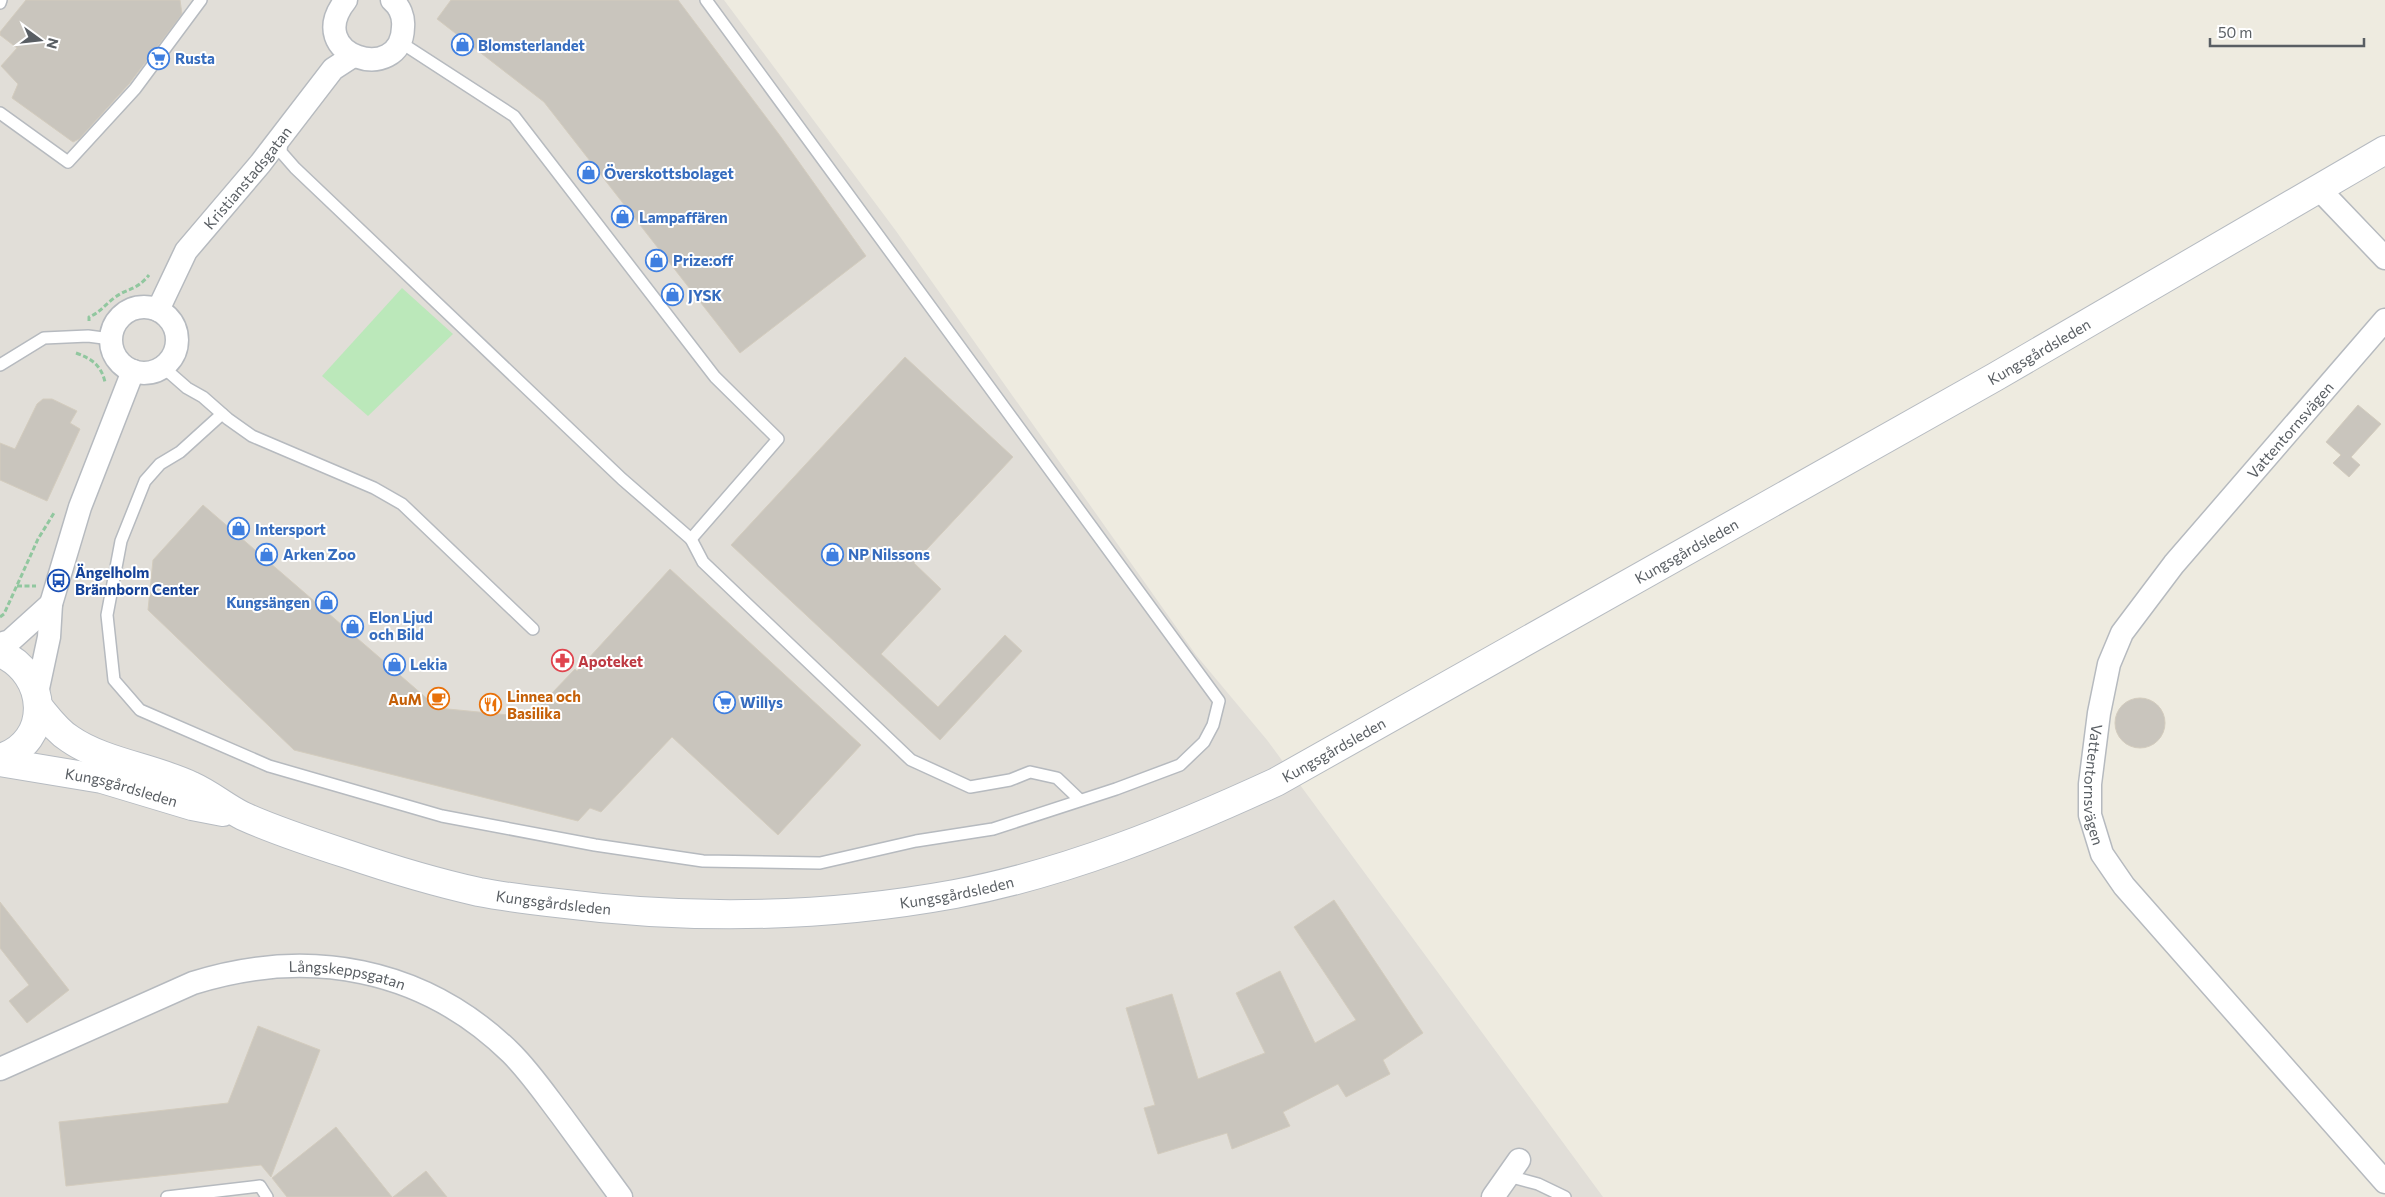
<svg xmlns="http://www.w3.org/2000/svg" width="2385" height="1197" viewBox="0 0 2385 1197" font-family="Commissioner,sans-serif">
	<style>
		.industrial { fill: #e1ded8 }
		.green { fill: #bbe8ba }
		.building { fill: #c9c5bd; stroke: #d3ccbe }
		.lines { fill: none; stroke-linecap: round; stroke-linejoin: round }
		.service-casing { stroke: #b6babf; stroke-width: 14 }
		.minor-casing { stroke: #b6babf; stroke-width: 25 }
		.secondary-casing { stroke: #b6bbc1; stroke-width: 30 }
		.path { stroke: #91c79f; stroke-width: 3; stroke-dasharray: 5 2.5; stroke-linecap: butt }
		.service { stroke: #fff; stroke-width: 11 }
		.minor { stroke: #fff; stroke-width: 22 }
		.secondary { stroke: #fff; stroke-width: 28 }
		.labels { text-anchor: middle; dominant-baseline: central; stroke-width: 4; stroke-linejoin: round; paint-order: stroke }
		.shop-label { font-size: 15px; font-weight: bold; fill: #366cbe; stroke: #fff; text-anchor: start }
		.street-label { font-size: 15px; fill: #595e63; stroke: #fff }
		.transit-label { font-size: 15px; font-weight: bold; fill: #164399; stroke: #fff; text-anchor: start }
		.health-label { font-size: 15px; font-weight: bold; fill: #be3a42; stroke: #fff; text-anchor: start }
		.food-label { font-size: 15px; font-weight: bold; fill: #c56008; stroke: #fff; text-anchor: start }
	</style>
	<rect width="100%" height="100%" fill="#eeebe0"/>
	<!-- industrial -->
	<path class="industrial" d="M0,0H724L896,231L1196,655L1267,740L1603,1197H0Z"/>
	<!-- green -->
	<path class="green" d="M402,288L453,334L368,416L322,376Z"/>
	<!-- building -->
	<g class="building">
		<path d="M26,0H180L182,14L129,84L79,139L73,142L12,98L18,84L1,66L17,48L0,35V32Z"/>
		<path d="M451,0H678L781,137L866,256L740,353L544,102L437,19Z"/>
		<path d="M905,357L1013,457L914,563L941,589L881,654L938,707L1005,635L1022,651L940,740L731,545Z"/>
		<path d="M43,399H52L77,411L70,423L80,429L47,501L0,480V443L15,449L37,404Z"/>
		<path d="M2358,405L2381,424L2351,457L2360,465L2349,477L2333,463L2341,455L2326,442Z"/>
		<path d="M203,505L438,708L529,717L575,669L577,671L670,569L861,745L778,835L672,737L601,812L590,808L578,821L294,750L148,610L153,560Z"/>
		<circle cx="2140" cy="723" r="25"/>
		<path d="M1334,900L1423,1033L1383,1060L1390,1074L1346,1097L1338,1084L1283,1112L1290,1126L1232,1149L1227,1133L1158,1154L1144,1108L1155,1105L1126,1008L1172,994L1198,1079L1265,1053L1236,993L1280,971L1315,1043L1356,1020L1294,927Z"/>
		<path d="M0,902L69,990L27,1023L9,1001L29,985L0,948Z"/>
		<path d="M258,1026L320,1050L271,1177L261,1165L66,1186L59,1122L228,1103Z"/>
		<path d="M336,1127L392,1197H287L272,1178Z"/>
		<path d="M426,1171L447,1197H393Z"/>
	</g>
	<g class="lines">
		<defs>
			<g id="service">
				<path d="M0,3L1,0"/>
				<path d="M0,113L68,162L135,89L201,0"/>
				<path d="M282,138L281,152L295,168L622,479L691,539L778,439L715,377L514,116L400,42"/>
				<path d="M0,365L44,338L88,336L111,339"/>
				<path d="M163,367L187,388L203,397L228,419L252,436L374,488L402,504L533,629"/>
				<path d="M222,414L180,452L160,464L145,481L121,541L107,615L114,680L140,710L269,766L442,816L595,845L703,861L820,863L916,841L993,829L1116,789L1180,765L1204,742L1213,725L1219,701L706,0"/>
				<path d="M691,539L703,562L911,760L970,787L1010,780L1030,772L1057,778L1079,799"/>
				<path d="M1508,1176L1538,1184L1565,1197"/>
				<path d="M167,1197L260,1186L267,1197"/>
			</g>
			<g id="minor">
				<path d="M346,0C301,56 402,86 403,27C404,17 400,7 392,0"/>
				<path d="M2319,189L2385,258"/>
				<circle cx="144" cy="340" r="33"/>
				<path id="s1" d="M158,310L186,251L260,164L333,69L353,56"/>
				<path id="s2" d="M2385,320L2174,564L2122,633L2109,664L2099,713L2090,784V815L2102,854L2124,886L2385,1182"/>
				<path d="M0,644L10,641L51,604"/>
				<path d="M37,693L49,637L51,604L80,507L133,371"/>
				<path id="s3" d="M0,1069L193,983C308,947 423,967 511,1053C530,1072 545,1094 561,1115C581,1142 601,1170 621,1197"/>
				<path d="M1493,1197L1519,1160"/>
			</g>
			<g id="secondary">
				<path d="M0,653C49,674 52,742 0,758"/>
				<path id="s4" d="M38,706C48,718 57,731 70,739C103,762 155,768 192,786C210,794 225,807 243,816C276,831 313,843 347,854C391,869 434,882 479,892C505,897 531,900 557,903C689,920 824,918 955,894C1066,873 1174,829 1276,782L1995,377L2385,150"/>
				<path id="s5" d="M0,762L102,779L192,806L223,812"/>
			</g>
		</defs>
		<!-- service casing -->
		<use href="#service" class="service-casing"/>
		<!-- minor casing -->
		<use href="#minor" class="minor-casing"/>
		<!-- secondary casing -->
		<use href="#secondary" class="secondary-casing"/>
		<!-- path -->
		<g class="path">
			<path d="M89,321V317C99,313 105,305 114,298C129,287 136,291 149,275"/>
			<path d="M76,353C92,359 101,365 105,382"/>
			<path d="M17,586H36"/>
			<path d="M0,617L4,614L38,539L54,513"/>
		</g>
		<!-- service -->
		<use href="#service" class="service"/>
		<!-- minor -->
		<use href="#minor" class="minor"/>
		<!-- secondary -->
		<use href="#secondary" class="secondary"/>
	</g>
	<!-- icons -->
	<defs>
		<symbol id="shop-ring" viewBox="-11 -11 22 22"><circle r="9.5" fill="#fff" stroke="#3f7fe0" stroke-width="1.5"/><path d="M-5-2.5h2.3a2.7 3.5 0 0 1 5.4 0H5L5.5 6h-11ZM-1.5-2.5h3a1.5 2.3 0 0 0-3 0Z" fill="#3f7fe0"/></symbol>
		<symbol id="supermarket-ring" viewBox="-11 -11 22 22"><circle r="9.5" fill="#fff" stroke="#3f7fe0" stroke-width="1.5"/><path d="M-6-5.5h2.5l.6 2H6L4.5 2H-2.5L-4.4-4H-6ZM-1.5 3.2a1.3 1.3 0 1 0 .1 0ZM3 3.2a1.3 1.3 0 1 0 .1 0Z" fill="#3f7fe0"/></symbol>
		<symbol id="bus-ring" viewBox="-11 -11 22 22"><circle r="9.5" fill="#fff" stroke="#1a4fb4" stroke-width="1.5"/><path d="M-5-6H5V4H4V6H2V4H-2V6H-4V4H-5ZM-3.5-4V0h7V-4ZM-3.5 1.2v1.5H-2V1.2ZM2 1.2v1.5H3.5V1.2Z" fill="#1a4fb4"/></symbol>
		<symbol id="pharmacy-ring" viewBox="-11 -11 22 22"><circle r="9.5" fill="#fff" stroke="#e0444e" stroke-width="1.5"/><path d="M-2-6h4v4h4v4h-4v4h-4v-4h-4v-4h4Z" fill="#e0444e"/></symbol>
		<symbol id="cafe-ring" viewBox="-11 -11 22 22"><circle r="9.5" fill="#fff" stroke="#e8710a" stroke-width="1.5"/><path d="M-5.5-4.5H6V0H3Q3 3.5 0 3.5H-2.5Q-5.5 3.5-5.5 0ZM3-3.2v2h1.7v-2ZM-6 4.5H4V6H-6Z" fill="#e8710a"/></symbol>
		<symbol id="restaurant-ring" viewBox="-11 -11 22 22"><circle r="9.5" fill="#fff" stroke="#e8710a" stroke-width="1.5"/><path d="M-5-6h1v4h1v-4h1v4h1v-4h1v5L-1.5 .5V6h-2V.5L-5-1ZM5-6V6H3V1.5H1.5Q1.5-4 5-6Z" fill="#e8710a"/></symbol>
	</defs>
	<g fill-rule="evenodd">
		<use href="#shop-ring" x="450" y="32" width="25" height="25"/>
		<use href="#supermarket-ring" x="146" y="46" width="25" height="25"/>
		<use href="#shop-ring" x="576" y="160" width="25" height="25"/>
		<use href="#shop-ring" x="610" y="204" width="25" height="25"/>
		<use href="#shop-ring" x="644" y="248" width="25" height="25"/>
		<use href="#shop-ring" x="660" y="282" width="25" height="25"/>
		<use href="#shop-ring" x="226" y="516" width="25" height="25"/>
		<use href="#shop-ring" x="254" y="542" width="25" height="25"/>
		<use href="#shop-ring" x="820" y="542" width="25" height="25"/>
		<use href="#bus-ring" x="46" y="568" width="25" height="25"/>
		<use href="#shop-ring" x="314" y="590" width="25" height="25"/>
		<use href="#shop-ring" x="340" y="614" width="25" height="25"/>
		<use href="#pharmacy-ring" x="550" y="648" width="25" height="25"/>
		<use href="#shop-ring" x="382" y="652" width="25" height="25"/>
		<use href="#cafe-ring" x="426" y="686" width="25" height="25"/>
		<use href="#supermarket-ring" x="712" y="690" width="25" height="25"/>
		<use href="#restaurant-ring" x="478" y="692" width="25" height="25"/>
	</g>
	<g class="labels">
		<!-- shop labels -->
		<g class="shop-label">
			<text x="478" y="45">Blomsterlandet</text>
			<text x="175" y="58">Rusta</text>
			<text x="604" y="173">Överskottsbolaget</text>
			<text x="639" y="217">Lampaffären</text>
			<text x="673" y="260">Prize:off</text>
			<text x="688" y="295">JYSK</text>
			<text x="255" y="529">Intersport</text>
			<text x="283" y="554">Arken Zoo</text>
			<text x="848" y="554">NP Nilssons</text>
			<text x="310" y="602" text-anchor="end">Kungsängen</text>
			<text x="369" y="617">Elon Ljud<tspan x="369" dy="17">och Bild</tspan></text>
			<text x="410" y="664">Lekia</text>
			<text x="740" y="702">Willys</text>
		</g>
		<!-- street labels -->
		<g class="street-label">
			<text stroke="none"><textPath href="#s1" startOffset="161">Kristianstadsgatan</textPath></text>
			<text stroke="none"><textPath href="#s4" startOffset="2180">Kungsgårdsleden</textPath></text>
			<text transform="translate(2290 430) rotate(-49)">Vattentornsvägen</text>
			<text stroke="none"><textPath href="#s4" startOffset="1775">Kungsgårdsleden</textPath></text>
			<text stroke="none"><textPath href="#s4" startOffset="1370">Kungsgårdsleden</textPath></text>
			<text stroke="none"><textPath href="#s2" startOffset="565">Vattentornsvägen</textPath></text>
			<text stroke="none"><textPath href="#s5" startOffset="124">Kungsgårdsleden</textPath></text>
			<text stroke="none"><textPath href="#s4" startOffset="965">Kungsgårdsleden</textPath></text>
			<text stroke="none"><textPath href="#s4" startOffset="560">Kungsgårdsleden</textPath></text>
			<text stroke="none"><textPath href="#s3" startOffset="368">Långskeppsgatan</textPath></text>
		</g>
		<!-- transit labels -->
		<g class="transit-label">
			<text x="75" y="572">Ängelholm<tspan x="75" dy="17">Brännborn Center</tspan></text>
		</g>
		<!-- health labels -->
		<g class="health-label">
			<text x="578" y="661">Apoteket</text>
		</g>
		<!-- food labels -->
		<g class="food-label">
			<text x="507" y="696">Linnea och<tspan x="507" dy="17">Basilika</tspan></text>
			<text x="422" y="699" text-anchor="end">AuM</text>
		</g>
	</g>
	<!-- north arrow -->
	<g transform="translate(40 40) rotate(105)" stroke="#ffffff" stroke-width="4" paint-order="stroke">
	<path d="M0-4L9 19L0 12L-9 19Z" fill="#595e63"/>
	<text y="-8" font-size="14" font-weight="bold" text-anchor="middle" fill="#595e63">N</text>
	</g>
	<!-- scale -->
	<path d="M2210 38v8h154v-8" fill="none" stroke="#595e63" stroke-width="2.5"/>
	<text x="2218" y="38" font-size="15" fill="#595e63" stroke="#ffffff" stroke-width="4" paint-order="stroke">50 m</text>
</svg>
